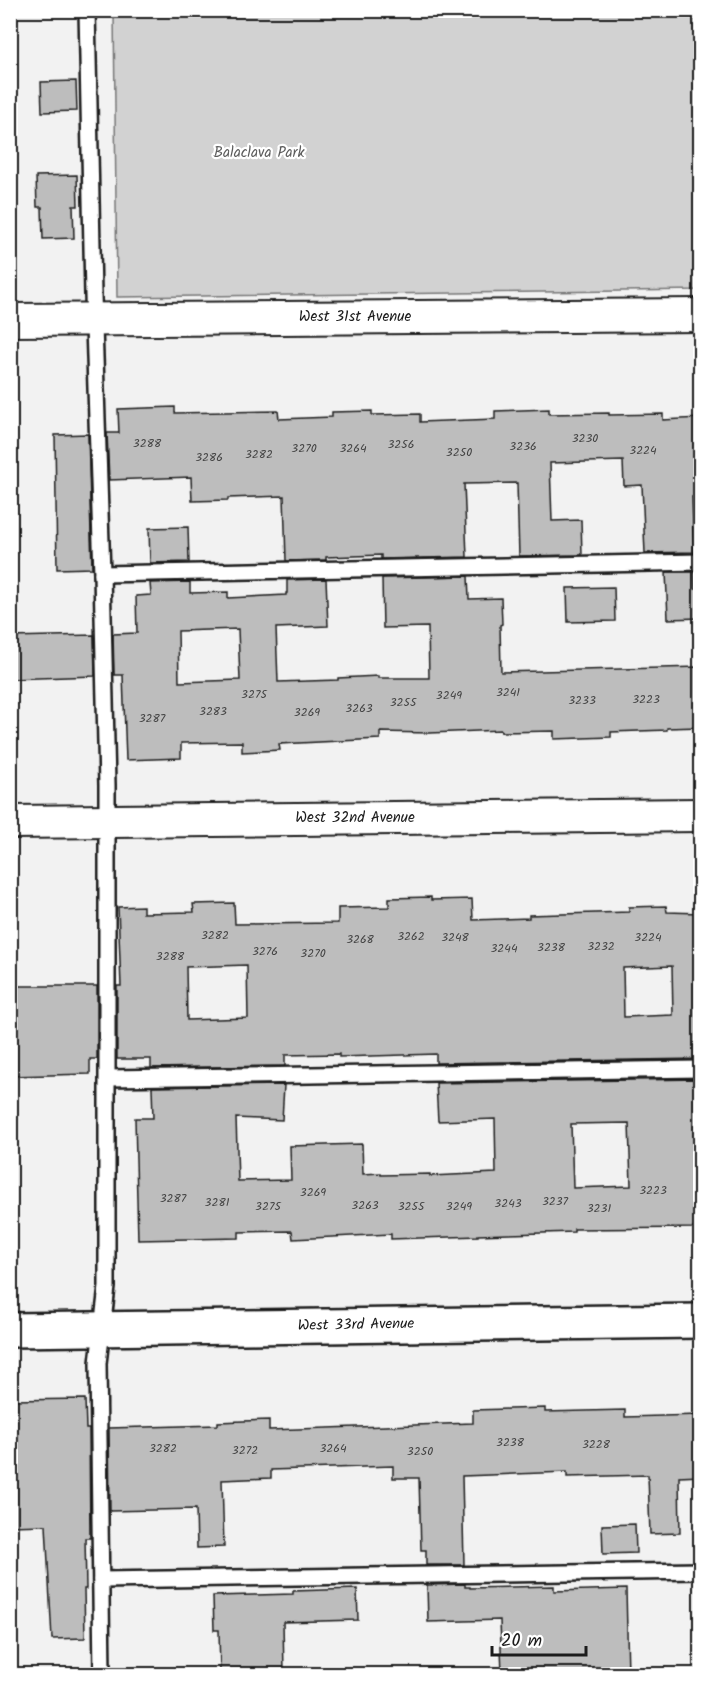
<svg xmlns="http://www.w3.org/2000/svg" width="711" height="1685" viewBox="0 0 711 1685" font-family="Kalam,sans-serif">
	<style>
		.green { fill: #d2d2d2; stroke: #777; stroke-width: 1.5 }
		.building { fill: #bdbdbd; stroke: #1c1c1c; stroke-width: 1.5; fill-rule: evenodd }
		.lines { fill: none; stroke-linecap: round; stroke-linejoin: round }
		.service-casing { stroke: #1c1c1c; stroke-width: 20 }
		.minor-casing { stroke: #1c1c1c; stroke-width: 36 }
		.tertiary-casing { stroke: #1c1c1c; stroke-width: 38 }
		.service { stroke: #fff; stroke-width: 15 }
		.minor { stroke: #fff; stroke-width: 32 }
		.tertiary { stroke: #fff; stroke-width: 33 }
		.labels { text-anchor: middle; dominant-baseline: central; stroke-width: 4.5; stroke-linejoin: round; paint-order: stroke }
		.number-label { font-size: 12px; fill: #444 }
		.park-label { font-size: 15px; fill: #5c5c5c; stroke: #fff }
		.street-label { font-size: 15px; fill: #1c1c1c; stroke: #fff }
	</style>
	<rect width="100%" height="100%" fill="#f2f2f2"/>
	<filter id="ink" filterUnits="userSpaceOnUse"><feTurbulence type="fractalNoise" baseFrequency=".0167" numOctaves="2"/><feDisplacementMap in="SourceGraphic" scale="12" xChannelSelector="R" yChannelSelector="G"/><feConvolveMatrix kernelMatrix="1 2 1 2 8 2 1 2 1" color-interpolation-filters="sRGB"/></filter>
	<g filter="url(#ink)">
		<!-- green -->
		<path class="green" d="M114,11H700V290L117,297Z"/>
		<!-- building -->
		<g class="building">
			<path d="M76,81L77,111L42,112L41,82Z"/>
			<path d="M77,175L78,206H73L74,238L43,239L42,207H37L36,176Z"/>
			<path d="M175,407V413L278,411L279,419L332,417V412L372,411V415L420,414V422L495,419V411L549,409V414L609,413V415L663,414V420L700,418V496L692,497L694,552L645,553L642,485L624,486L623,461L550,463L552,521L581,520L582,555L519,556L517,483L464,484L467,557L381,559V555L326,557V560L286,561L284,496L228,498V500L192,501L191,477L109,480L107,433H119L118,409Z"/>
			<path d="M88,434L92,568L57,569L55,435Z"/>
			<path d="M188,527L189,562L150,563L149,528Z"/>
			<path d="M666,572H694L695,589H699L700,618L668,619Z"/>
			<path d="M468,576L469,599L501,598L502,624L500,625L501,672L700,667V727L667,728V730L611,732V737L554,739V731L501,732V730L430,733L380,732V739L279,744L280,750L242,752V742L181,743V758L126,760L123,675H114L113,634L137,633L136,596L151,595L150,583L190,582V593L228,592V598L286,595V593H287V580L326,579L328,626L276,628L278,682L338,680V678L378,676V678H429L428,627L383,628L382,578ZM238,629L240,680L179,682L178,631Z"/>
			<path d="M614,587L615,621L568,622L567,588Z"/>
			<path d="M94,635L95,676L10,679V637Z"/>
			<path d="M431,897V900L472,899L473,920L529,918V915L629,912V907L666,906L667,912L700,913V1059L436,1063V1054L339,1057V1054L285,1055V1066L151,1068V1059H117V986H121L118,907L143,906V913L194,912L193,904L234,903L235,924L338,923V908L389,907V898ZM247,965L248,1018L187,1020L186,967ZM672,966L673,1015L624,1017L623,968Z"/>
			<path d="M10,986H97V1059H90V1074L10,1076Z"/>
			<path d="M700,1079V1228L574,1229V1232L478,1235V1236L391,1239V1234L293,1239L292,1231L239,1232V1238L138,1240L135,1118H153L152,1087L284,1085L282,1120L236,1118L238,1181L291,1180L290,1146L362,1144L363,1174L381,1173V1175L430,1174V1176L496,1173L495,1119L438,1121L436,1083ZM629,1123L631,1186L573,1188L571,1124Z"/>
			<path d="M85,1399L86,1429H89L90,1538H85L86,1589H84L85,1638L52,1639L46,1525L10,1526V1400Z"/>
			<path d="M545,1408V1412L625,1410V1417L700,1415V1476L679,1477L680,1533L650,1534L648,1475L567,1477V1472L462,1476L464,1565H426V1550H421L419,1478H393V1466L271,1470V1478L222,1480L224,1547L197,1548L196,1509L110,1511L109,1428L218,1425V1422L269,1420V1430L473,1423V1410Z"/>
			<path d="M635,1524L636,1553L603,1554L602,1525Z"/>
			<path d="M465,1584V1587H470V1588L554,1586V1591L626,1589L628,1674H502L500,1620L428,1622L427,1585Z"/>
			<path d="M357,1589L358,1620L283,1622L284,1674H220L219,1630H214L213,1596L293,1594V1591Z"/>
		</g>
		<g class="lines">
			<defs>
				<g id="service">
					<path d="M87,10L93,295L102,574L107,785V1287L98,1363L102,1674"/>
					<path d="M102,574L700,562"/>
					<path d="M108,1078L700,1069"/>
					<path d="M101,1580L700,1571"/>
				</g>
				<g id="minor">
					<path d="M10,320L700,315"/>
					<path d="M10,822L700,815"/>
				</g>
				<path id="tertiary" d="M10,1330L700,1321"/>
			</defs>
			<!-- service casing -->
			<use href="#service" class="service-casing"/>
			<!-- minor casing -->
			<use href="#minor" class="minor-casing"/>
			<!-- tertiary casing -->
			<use href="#tertiary" class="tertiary-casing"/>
			<!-- service -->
			<use href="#service" class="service"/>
			<!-- minor -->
			<use href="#minor" class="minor"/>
			<!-- tertiary -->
			<use href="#tertiary" class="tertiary"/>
		</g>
	</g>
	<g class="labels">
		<!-- number labels -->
		<g class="number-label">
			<text x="585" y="438">3230</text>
			<text x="147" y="443">3288</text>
			<text x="401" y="444">3256</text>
			<text x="523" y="446">3236</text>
			<text x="304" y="448">3270</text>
			<text x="353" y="448">3264</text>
			<text x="643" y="450">3224</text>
			<text x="459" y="452">3250</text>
			<text x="259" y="454">3282</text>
			<text x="209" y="457">3286</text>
			<text x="508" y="692">3241</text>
			<text x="254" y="694">3275</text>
			<text x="449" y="695">3249</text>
			<text x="646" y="699">3223</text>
			<text x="582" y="700">3233</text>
			<text x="403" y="702">3255</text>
			<text x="359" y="708">3263</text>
			<text x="213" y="711">3283</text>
			<text x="307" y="712">3269</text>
			<text x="152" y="718">3287</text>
			<text x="215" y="935">3282</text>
			<text x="411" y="936">3262</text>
			<text x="455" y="937">3248</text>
			<text x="648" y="937">3224</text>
			<text x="360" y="939">3268</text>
			<text x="601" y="946">3232</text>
			<text x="551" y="947">3238</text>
			<text x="504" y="948">3244</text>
			<text x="265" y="951">3276</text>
			<text x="313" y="953">3270</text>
			<text x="170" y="956">3288</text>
			<text x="653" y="1190">3223</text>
			<text x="313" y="1192">3269</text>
			<text x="173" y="1198">3287</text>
			<text x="555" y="1201">3237</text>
			<text x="217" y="1202">3281</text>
			<text x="508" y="1203">3243</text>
			<text x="365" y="1205">3263</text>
			<text x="268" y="1206">3275</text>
			<text x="411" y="1206">3255</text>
			<text x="459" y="1206">3249</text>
			<text x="599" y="1208">3231</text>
			<text x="510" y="1442">3238</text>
			<text x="596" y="1444">3228</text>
			<text x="163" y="1448">3282</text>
			<text x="333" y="1448">3264</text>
			<text x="245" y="1450">3272</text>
			<text x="420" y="1451">3250</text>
		</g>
		<!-- park labels -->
		<g class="park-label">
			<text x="259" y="153">Balaclava Park</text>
		</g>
		<!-- street labels -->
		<g class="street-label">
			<text x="355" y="317">West 31st Avenue</text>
			<text x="355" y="818">West 32nd Avenue</text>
			<text transform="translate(356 1325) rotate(-1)">West 33rd Avenue</text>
		</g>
	</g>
	<!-- margin -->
	<rect width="711" height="1685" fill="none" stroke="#fff" stroke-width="36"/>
	<rect x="18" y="18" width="675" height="1649" fill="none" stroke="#1c1c1c" stroke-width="2" filter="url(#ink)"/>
	<!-- scale -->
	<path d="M492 1646v9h94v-9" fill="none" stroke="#1c1c1c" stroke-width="3"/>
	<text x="501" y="1646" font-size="18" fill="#1c1c1c" stroke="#ffffff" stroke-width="4.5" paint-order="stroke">20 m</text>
</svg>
